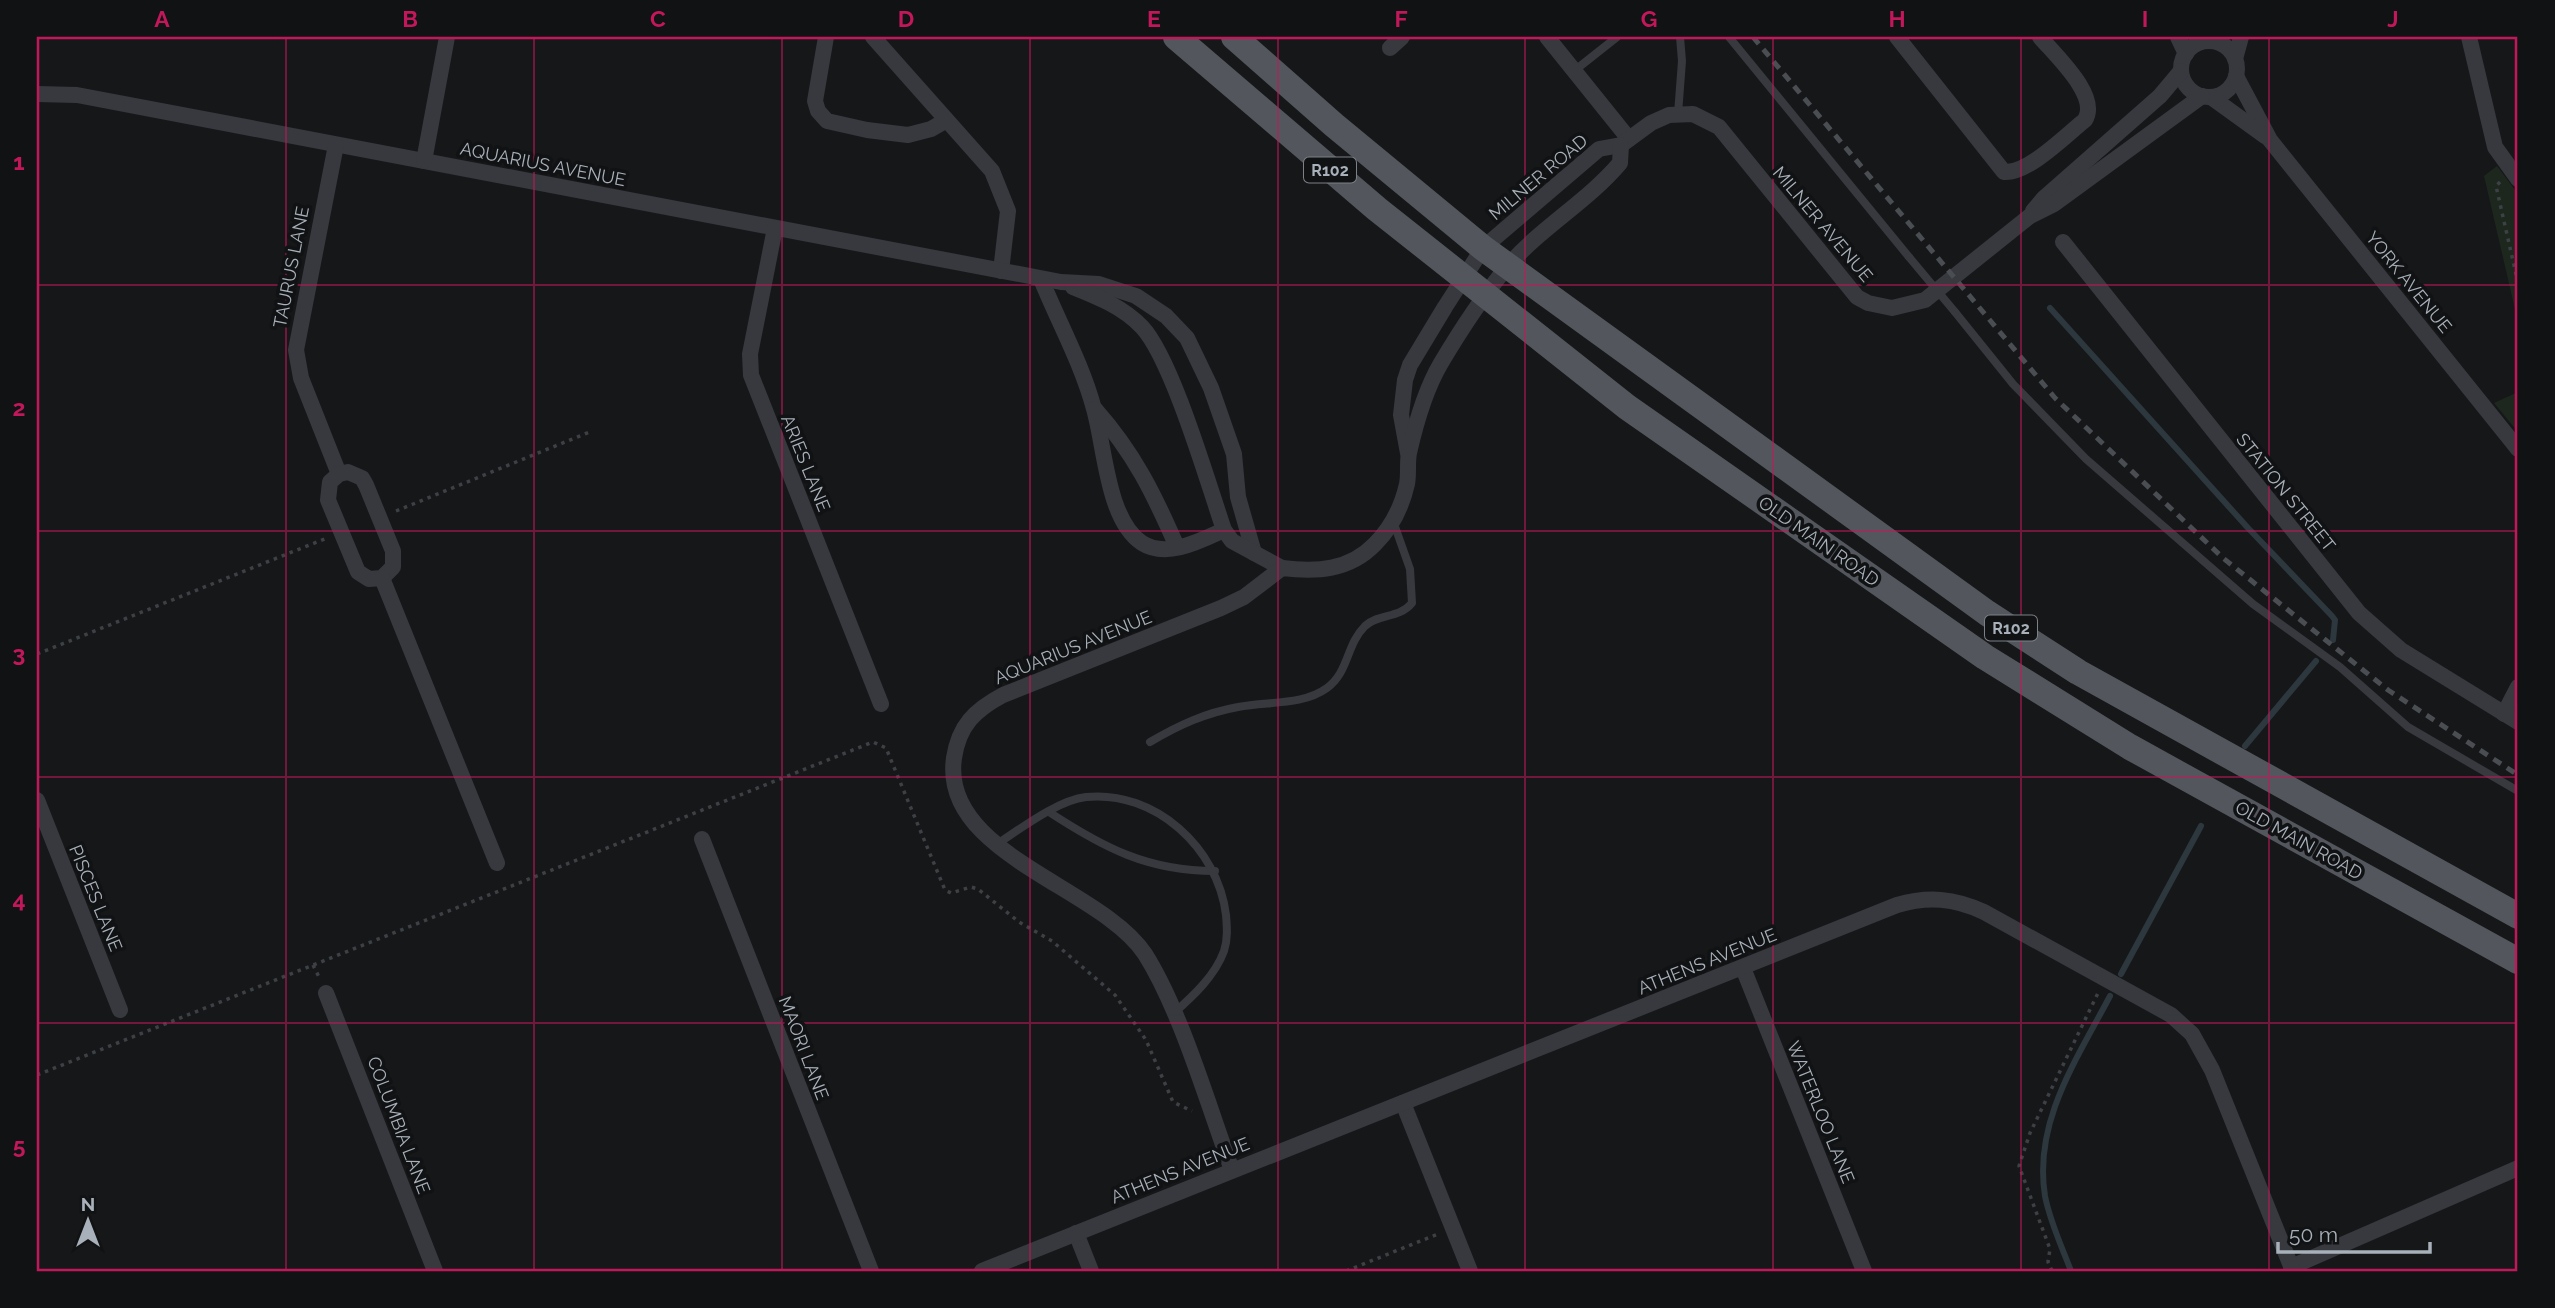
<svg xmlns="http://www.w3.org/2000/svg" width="2555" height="1308" viewBox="0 0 2555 1308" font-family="Raleway,sans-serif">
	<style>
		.park { fill: #1e271e }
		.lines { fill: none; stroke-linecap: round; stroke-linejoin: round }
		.stream { stroke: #2c383e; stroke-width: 6 }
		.path { stroke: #3d4145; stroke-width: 3.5; stroke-dasharray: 3.5 5; stroke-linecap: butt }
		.service { stroke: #37393e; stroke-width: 8 }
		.minor { stroke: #37393e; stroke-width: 16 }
		.primary { stroke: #53575d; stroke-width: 26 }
		.rail { stroke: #4a4e53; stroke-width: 5; stroke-dasharray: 9 7; stroke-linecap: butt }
		.service-bridge { stroke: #37393e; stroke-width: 8 }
		.grid { fill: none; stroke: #c2185b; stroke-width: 2; stroke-opacity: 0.55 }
		.labels { text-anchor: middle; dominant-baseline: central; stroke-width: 7; stroke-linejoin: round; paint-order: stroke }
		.shield { fill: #111214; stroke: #7b8188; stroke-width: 2 }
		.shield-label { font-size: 16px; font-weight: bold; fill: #a8b0b9 }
		.street-label { font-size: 18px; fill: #a8b0b9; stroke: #111214 }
		.neatline { fill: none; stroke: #c2185b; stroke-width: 2.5 }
		.grid-label { font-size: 23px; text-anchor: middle; font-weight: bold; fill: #c2185b }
	</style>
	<rect width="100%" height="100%" fill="#161719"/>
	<!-- park -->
	<g class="park">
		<path d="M2497,166L2518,194V322L2484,176Z"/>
		<path d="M2518,392V432L2494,403Z"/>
	</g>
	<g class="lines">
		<!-- stream -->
		<g class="stream">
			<path d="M2050,308L2248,528L2332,616L2335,620L2333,640"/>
			<path d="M2245,746L2316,661"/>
			<path d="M2121,974L2201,826"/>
			<path d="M2071,1271C2062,1247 2050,1222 2045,1196C2033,1122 2077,1059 2110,996"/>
		</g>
		<!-- path -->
		<g class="path">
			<path d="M2500,182L2496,186L2518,283"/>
			<path d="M396,511L592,431"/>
			<path d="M37,654L327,538"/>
			<path d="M313,965L320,979"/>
			<path d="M37,1075L873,742L886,748L945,890L951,893L971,887L978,889L1019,922L1052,941L1115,995L1146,1040L1173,1102L1192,1111"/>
			<path d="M1346,1271L1438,1234"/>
			<path d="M2052,1271L2048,1262L2050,1249L2019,1166L2030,1133L2098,993"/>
		</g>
		<!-- service -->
		<g class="service">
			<path d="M1729,37L1909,257"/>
			<path d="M1574,71L1617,37"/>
			<path d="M1678,114L1682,61L1680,37"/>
			<path d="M1955,312L2013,384L2086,459L2253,604L2340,667L2408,727L2518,791"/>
			<path d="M1150,742C1179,725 1205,713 1238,707C1267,701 1302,706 1327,688C1349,672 1346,645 1365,626C1379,613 1399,619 1412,603L1410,569L1393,521"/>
			<path d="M1049,812C1104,848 1148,871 1215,871"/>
			<path d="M997,844C1020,829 1058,800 1086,797C1155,790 1218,848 1226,915C1227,927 1228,939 1224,951C1215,976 1193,996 1174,1013"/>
		</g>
		<!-- minor -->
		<g class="minor">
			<path d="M826,37L815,101L818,111L827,121L867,130L908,135L931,129L945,121"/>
			<path d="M873,37L992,171L1008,211L1001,271"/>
			<path d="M1547,37L1629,139"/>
			<path d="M1897,37L2004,172C2028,174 2066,135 2085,120C2100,96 2056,56 2040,37"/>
			<path d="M2178,37L2186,54"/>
			<path d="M2469,37L2495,147L2518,179"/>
			<circle cx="2209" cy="69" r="28"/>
			<path d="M1390,48L1402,37"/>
			<path d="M2235,59L2241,37"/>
			<path d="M2236,76L2270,140L2518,449"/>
			<path d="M37,94L77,95L1061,282L1099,284L1136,296L1166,316L1187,338L1211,388L1234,454L1238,497L1254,553"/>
			<path d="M2211,97L2265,136"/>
			<path d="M336,145L296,350L301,378L339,474"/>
			<path d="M424,161L447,37"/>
			<path d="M2033,211L2044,198L2160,96L2181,71"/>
			<path d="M775,228L750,354L751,375L881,704"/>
			<path d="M2063,242L2359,613L2401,650L2518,722"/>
			<path d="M1041,279C1058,321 1082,364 1094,409C1105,447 1107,520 1142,543C1167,559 1202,540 1224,530"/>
			<path d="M1073,287C1098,297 1123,307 1142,327C1172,359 1208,483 1224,530L1232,541L1282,568"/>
			<path d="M1095,409C1134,453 1154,494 1177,547"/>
			<path d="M1408,453L1401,415L1405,380L1410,365L1445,307L1483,248L1599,149L1621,145L1651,123L1669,115L1693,114L1719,127L1857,297L1868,303L1892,308L1925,300L2030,216L2054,204L2202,96"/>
			<path d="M348,472L362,478L366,485L393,551V567L382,578L369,579L358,572L328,500L330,482L339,474Z"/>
			<path d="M382,578L497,863"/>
			<path d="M2504,714L2518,687"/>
			<path d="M37,800L120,1010"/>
			<path d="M702,839L871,1271"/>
			<path d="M1743,968L1864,1271"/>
			<path d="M326,993L435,1271"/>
			<path d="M1403,1103L1470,1271"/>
			<path d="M1232,1170C1208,1105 1181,1011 1145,954C1101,887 940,854 954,758C959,725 975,710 1003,695L1221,608L1244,597L1282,568C1316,572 1349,571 1375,544C1391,528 1402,506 1407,484C1409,474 1407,463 1409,453C1416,422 1425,390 1441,363C1460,331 1483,296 1507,267C1540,228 1587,202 1620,163L1621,145"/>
			<path d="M1076,1233L1091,1271"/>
			<path d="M2291,1267L2518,1168"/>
			<path d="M982,1271L1897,905C1928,896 1954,898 1984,912L2171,1015L2192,1034L2212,1070L2293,1271"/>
		</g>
		<!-- primary -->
		<g class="primary">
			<path d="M1176,37L1377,209L1627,407L1985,657L2130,747L2518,961"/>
			<path d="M1234,37L1334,125L1483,248L1987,613L2078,672L2518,916"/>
		</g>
		<!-- rail -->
		<path class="rail" d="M1753,37L2055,398L2223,558L2388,690L2518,775"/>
		<!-- service-bridge -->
		<path class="service-bridge" d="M1909,257L1955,312"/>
	</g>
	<!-- grid -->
	<path class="grid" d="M286,37V1271M534,37V1271M782,37V1271M1030,37V1271M1278,37V1271M1525,37V1271M1773,37V1271M2021,37V1271M2269,37V1271M37,285H2518M37,531H2518M37,777H2518M37,1023H2518"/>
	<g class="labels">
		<!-- shield labels -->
		<g class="shield">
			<rect x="1304" y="157.5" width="52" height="25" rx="5"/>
			<rect x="1985" y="615.5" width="52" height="25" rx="5"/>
		</g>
		<g class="shield-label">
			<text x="1330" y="170">R102</text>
			<text x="2011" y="628">R102</text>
		</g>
		<!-- street labels -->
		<g class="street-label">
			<text transform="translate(543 164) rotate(11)">AQUARIUS AVENUE</text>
			<text transform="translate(1538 177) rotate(-40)">MILNER ROAD</text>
			<text transform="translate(1823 224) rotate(50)">MILNER AVENUE</text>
			<text transform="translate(291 267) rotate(-79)">TAURUS LANE</text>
			<text transform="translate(2409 282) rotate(51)">YORK AVENUE</text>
			<text transform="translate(806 463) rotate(68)">ARIES LANE</text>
			<text transform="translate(2286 492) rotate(51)">STATION STREET</text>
			<text transform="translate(1819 541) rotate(35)">OLD MAIN ROAD</text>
			<text transform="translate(1073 647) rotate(-22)">AQUARIUS AVENUE</text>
			<text transform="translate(2299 840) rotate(29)">OLD MAIN ROAD</text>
			<text transform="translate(96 898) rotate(68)">PISCES LANE</text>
			<text transform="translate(1707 961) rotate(-22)">ATHENS AVENUE</text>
			<text transform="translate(804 1048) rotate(69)">MAORI LANE</text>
			<text transform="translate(1821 1112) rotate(68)">WATERLOO LANE</text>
			<text transform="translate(399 1125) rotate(69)">COLUMBIA LANE</text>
			<text transform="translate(1180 1170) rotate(-22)">ATHENS AVENUE</text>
		</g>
	</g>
	<!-- border -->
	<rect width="2555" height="1308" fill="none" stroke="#111214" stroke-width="77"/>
	<!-- north arrow -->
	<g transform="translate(88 1221)" stroke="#111214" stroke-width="5" paint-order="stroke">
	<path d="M0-5L12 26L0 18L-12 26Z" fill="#a8b0b9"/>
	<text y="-10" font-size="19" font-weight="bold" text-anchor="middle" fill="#a8b0b9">N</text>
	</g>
	<!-- scale -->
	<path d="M2278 1242v10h152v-10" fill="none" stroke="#a8b0b9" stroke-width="3.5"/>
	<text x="2289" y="1242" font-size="21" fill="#a8b0b9" stroke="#111214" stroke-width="5" paint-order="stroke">50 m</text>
	<rect x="38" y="38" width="2478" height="1232" class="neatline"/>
	<g class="grid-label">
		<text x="162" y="27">A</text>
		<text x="410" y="27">B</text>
		<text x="658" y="27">C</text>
		<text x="906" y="27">D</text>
		<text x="1154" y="27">E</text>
		<text x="1401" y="27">F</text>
		<text x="1649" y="27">G</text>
		<text x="1897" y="27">H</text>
		<text x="2145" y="27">I</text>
		<text x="2393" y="27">J</text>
		<text x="19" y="170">1</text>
		<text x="19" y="416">2</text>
		<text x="19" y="662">3</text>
		<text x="19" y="908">4</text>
		<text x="19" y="1154">5</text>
	</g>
</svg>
